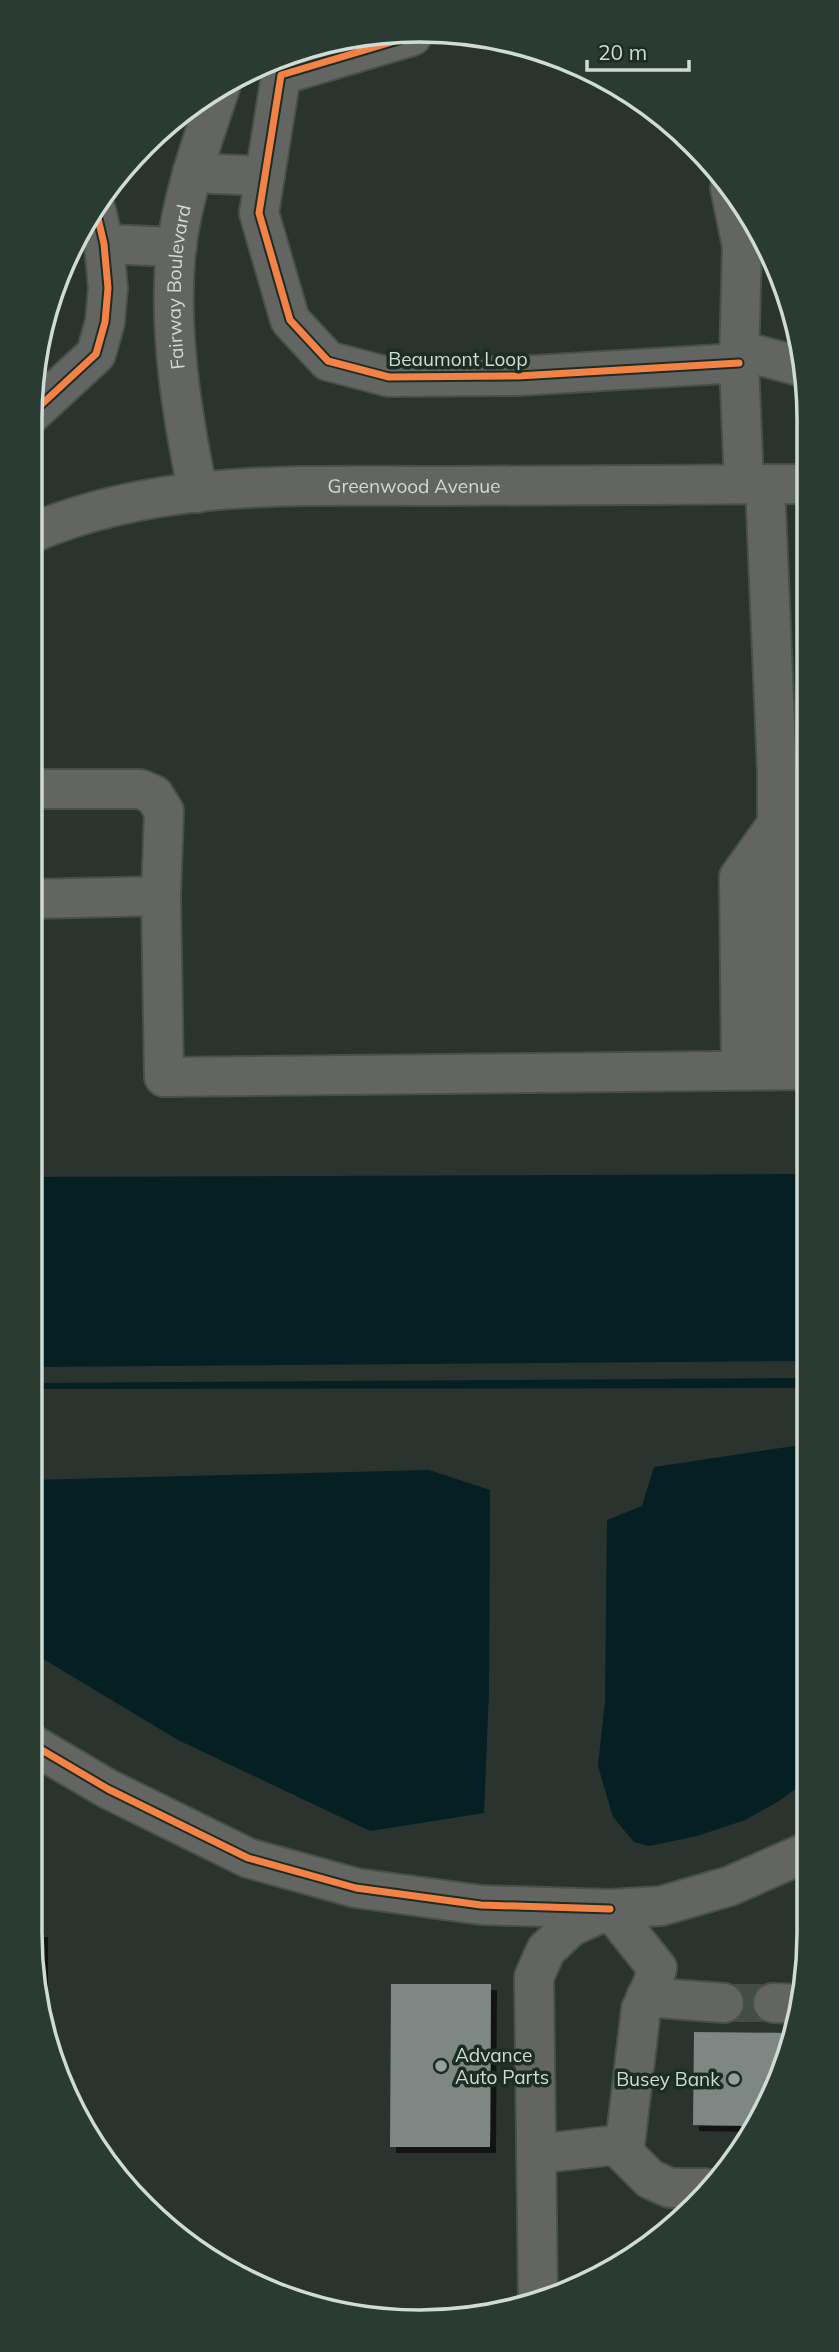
<svg xmlns="http://www.w3.org/2000/svg" width="839" height="2352" viewBox="0 0 839 2352" font-family="Mulish,sans-serif">
	<style>
		.water { fill: #051f23 }
		.building { fill: #7e8783; filter: url(#shadow) }
		.lines { fill: none; stroke-linecap: round; stroke-linejoin: round }
		.minor-tunnel { stroke: #434c47; stroke-width: 38; stroke-dasharray: 38 19; stroke-linecap: butt }
		.minor-casing { stroke: #49504c; stroke-width: 42 }
		.minor { stroke: #636563; stroke-width: 38 }
		.cycleway-casing { stroke: #1c2d24; stroke-width: 11 }
		.cycleway { stroke: #f48246; stroke-width: 7 }
		.poi-dot { fill: #97a09b; stroke: #1c2d24; stroke-width: 2.5 }
		.labels { text-anchor: middle; dominant-baseline: central; stroke-width: 7; stroke-linejoin: round; paint-order: stroke }
		.street-label { font-size: 19px; fill: #d1dbd5; stroke: #1c2d24 }
		.poi-label { font-size: 19px; fill: #d1dbd5; stroke: #1c2d24; text-anchor: start }
		.rim { fill: none; stroke: #d1dbd5; stroke-width: 3.5 }
	</style>
	<defs>
		<filter id="shadow"><feDropShadow dx="6" dy="6" stdDeviation="0" flood-color="#0009"/></filter>
	</defs>
	<rect width="100%" height="100%" fill="#2a332e"/>
	<!-- water -->
	<g class="water">
		<path d="M808,1174V1361L30,1367V1177Z"/>
		<path d="M808,1378V1388L30,1389V1383Z"/>
		<path d="M808,1444L809,1779L779,1801L745,1820L697,1836L649,1846L634,1842L613,1817L598,1766L605,1701L607,1520L642,1506L654,1467Z"/>
		<path d="M429,1470L490,1490L489,1690L484,1813L370,1831L178,1740L30,1651V1480Z"/>
	</g>
	<!-- building -->
	<g class="building">
		<path d="M30,1931H42V1990H41Z"/>
		<path d="M391,1984H491L490,2147H390Z"/>
		<path d="M694,2032L796,2033L754,2126L693,2125Z"/>
	</g>
	<g class="lines">
		<!-- minor-tunnel -->
		<path class="minor-tunnel" d="M724,2003H773"/>
		<defs>
			<g id="minor">
				<path d="M412,36L281,75L259,213L290,320L328,361L389,377L518,376L739,363"/>
				<path d="M192,173L265,176"/>
				<path d="M730,188L742,246L739,363L744,484"/>
				<path d="M104,244L177,247"/>
				<path d="M739,350L806,368"/>
				<path d="M30,415L96,354L105,322L108,288L104,244L96,210"/>
				<path d="M765,484L777,773V1070"/>
				<path id="s1" d="M198,493C182,415 168,330 176,250C183,193 203,139 221,85"/>
				<path id="s2" d="M30,534C159,478 304,486 441,486C563,485 685,484 806,484"/>
				<path d="M30,789H140L154,795L164,811L161,896L164,1077L807,1070"/>
				<path d="M30,899L161,896"/>
				<path d="M741,1070L739,877L777,824"/>
				<path d="M30,1743L108,1789L248,1858L356,1888L481,1905L610,1909L657,1968L653,1983L641,2009L624,2153"/>
				<path d="M646,1997L724,2003"/>
				<path d="M773,2003L800,2004"/>
				<path d="M536,2154L616,2145L650,2179L670,2188H705"/>
				<path d="M538,2301L534,1977L546,1950L570,1927L610,1909L661,1906L730,1886L809,1851"/>
			</g>
		</defs>
		<!-- minor casing -->
		<use href="#minor" class="minor-casing"/>
		<!-- minor -->
		<use href="#minor" class="minor"/>
		<defs>
			<g id="cycleway">
				<path d="M412,36L281,75L259,213L290,320L328,361L389,377L518,376L739,363"/>
				<path d="M30,415L96,354L105,322L108,288L104,244L96,210"/>
				<path d="M30,1743L108,1789L248,1858L356,1888L481,1905L610,1909"/>
			</g>
		</defs>
		<!-- cycleway casing -->
		<use href="#cycleway" class="cycleway-casing"/>
		<!-- cycleway -->
		<use href="#cycleway" class="cycleway"/>
	</g>
	<!-- markers -->
	<g class="poi-dot">
		<circle cx="441" cy="2066" r="7"/>
		<circle cx="734" cy="2079" r="7"/>
	</g>
	<g class="labels">
		<!-- street labels -->
		<g class="street-label">
			<text stroke="none"><textPath href="#s1" startOffset="208">Fairway Boulevard</textPath></text>
			<text x="458" y="359">Beaumont Loop</text>
			<text stroke="none"><textPath href="#s2" startOffset="390">Greenwood Avenue</textPath></text>
		</g>
		<!-- poi labels -->
		<g class="poi-label">
			<text x="455" y="2055">Advance<tspan x="455" dy="22">Auto Parts</tspan></text>
			<text x="720" y="2079" text-anchor="end">Busey Bank</text>
		</g>
	</g>
	<!-- crop -->
	<path d="M0 0H839V2352H0ZM419 42H420A377 377 0 0 1 797 419V1933A377 377 0 0 1 420 2310H419A377 377 0 0 1 42 1933V419A377 377 0 0 1 419 42Z" fill="#2a3b32" fill-rule="evenodd"/>
	<path class="rim" d="M419 42H420A377 377 0 0 1 797 419V1933A377 377 0 0 1 420 2310H419A377 377 0 0 1 42 1933V419A377 377 0 0 1 419 42Z"/>
	<!-- scale -->
	<path d="M587 60v10h102v-10" fill="none" stroke="#d1dbd5" stroke-width="3.5"/>
	<text x="598" y="60" font-size="21" fill="#d1dbd5" stroke="#1c2d24" stroke-width="5" paint-order="stroke">20 m</text>
</svg>
